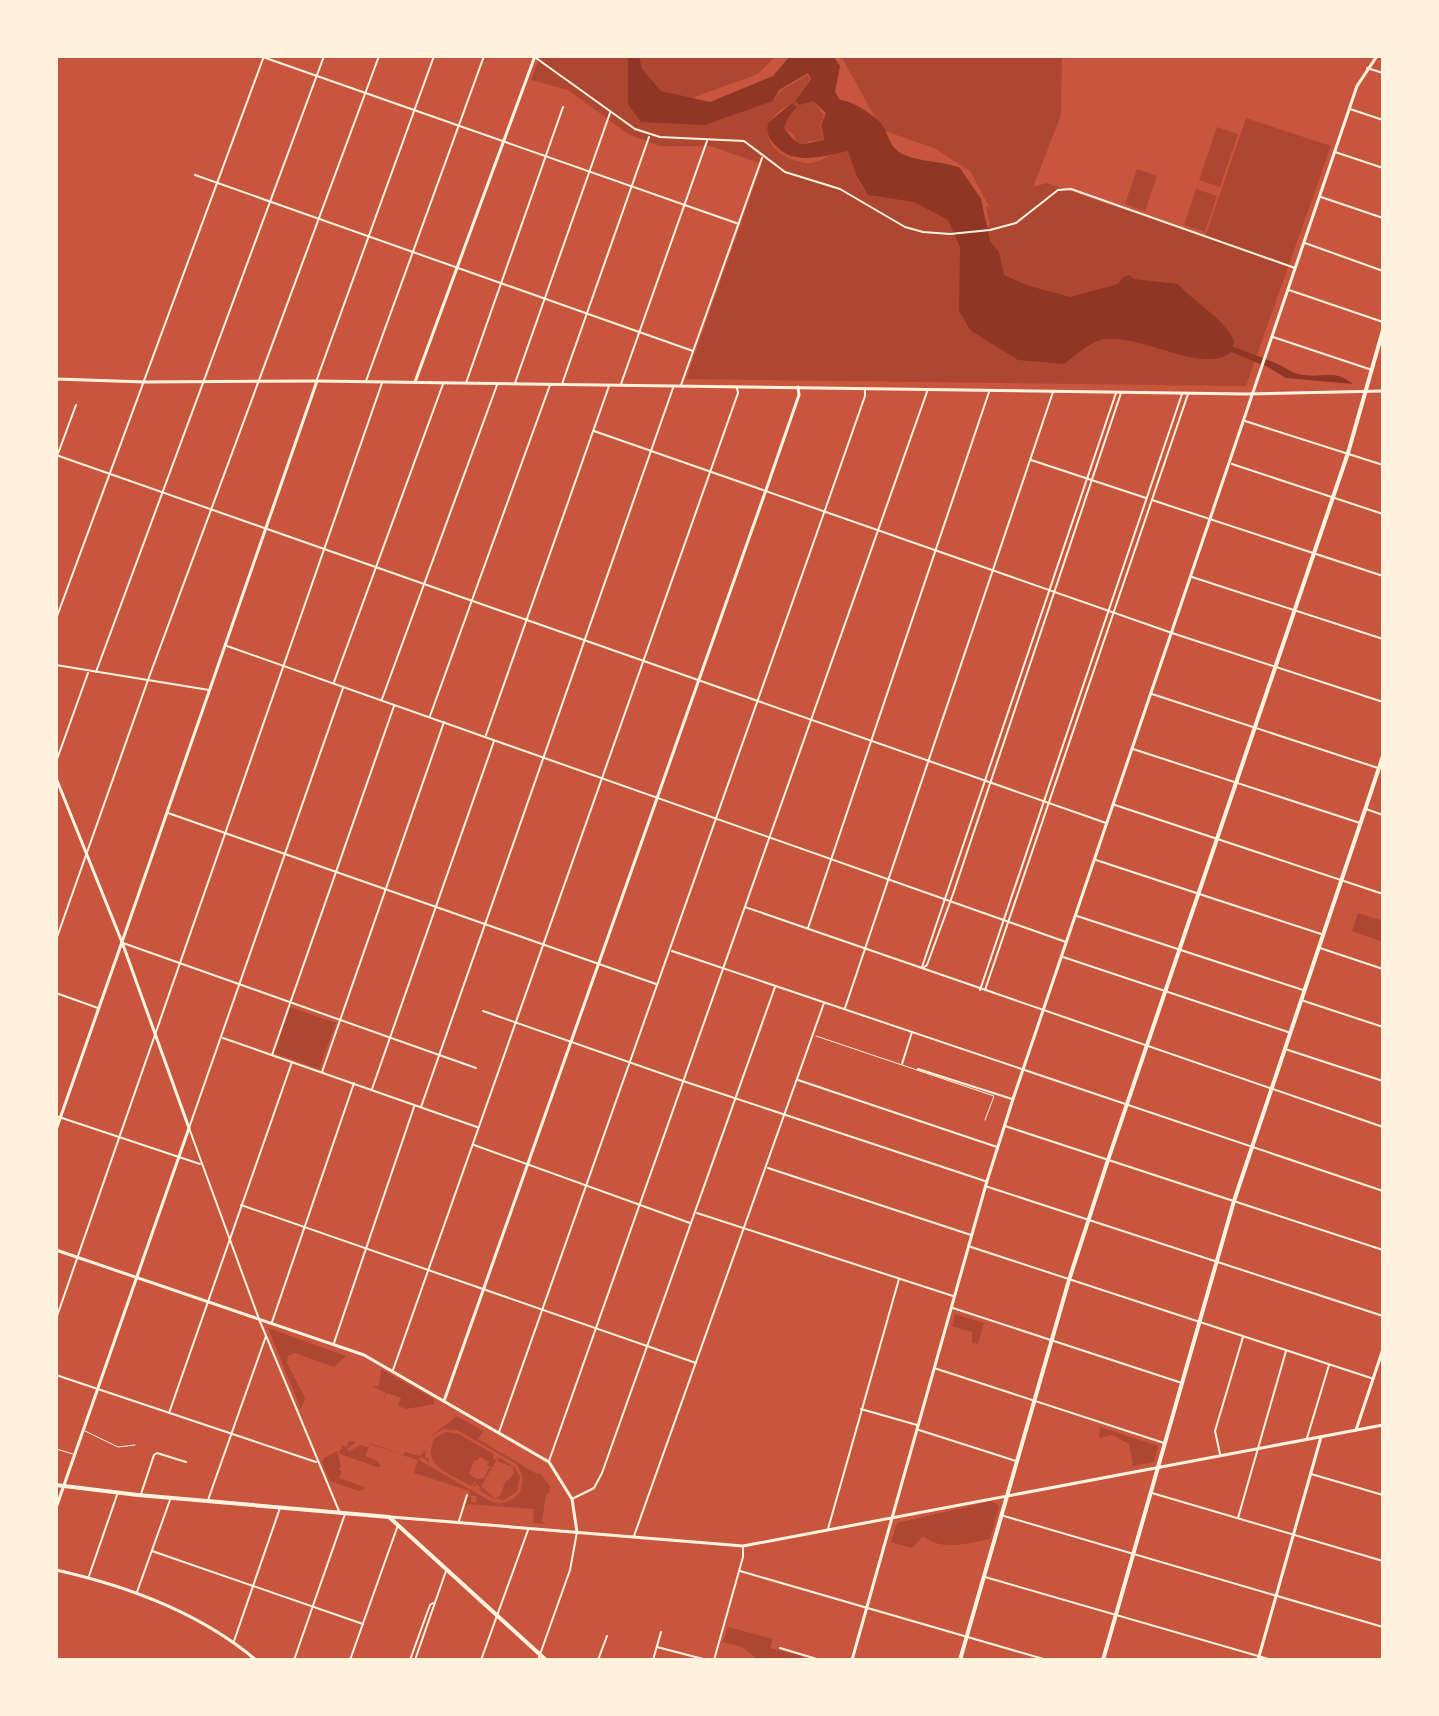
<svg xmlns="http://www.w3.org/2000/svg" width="1439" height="1716" viewBox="0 0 1439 1716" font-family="Signika,sans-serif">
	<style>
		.green { fill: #ae4732 }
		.water { fill: #8f3625 }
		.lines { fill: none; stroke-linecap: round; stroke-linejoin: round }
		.service { stroke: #fff3e0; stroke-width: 1 }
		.pedestrian { stroke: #fff3e0; stroke-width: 2 }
		.minor { stroke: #fff3e0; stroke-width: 2 }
		.tertiary { stroke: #fff3e0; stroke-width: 3 }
		.secondary { stroke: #fff3e0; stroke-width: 3 }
		.primary { stroke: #fff3e0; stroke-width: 4 }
	</style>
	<rect width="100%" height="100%" fill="#c8553d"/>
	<!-- green -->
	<g class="green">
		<path d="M540,56H776L758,74L678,103L705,125L773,101L781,91L807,75L810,79L795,101L800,105L813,101L824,115L820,125L823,140L809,141L805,144L796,143L794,135L784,128L789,116L797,107L792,103C749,124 769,159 807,163C821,164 835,150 848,149C853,164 856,185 870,194C882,201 896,194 908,197C926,202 945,215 957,228L990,225L986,207L989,206L970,171L934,148L882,130L841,56H1062L1061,115L1033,187L1047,183L1205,237L1246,118L1331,146L1246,386L686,379L762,164L710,146H659L628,134L568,90L531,80Z"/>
		<path d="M1217,127L1238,134L1220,187L1199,180Z"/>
		<path d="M1137,169L1157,176L1145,211L1125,204Z"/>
		<path d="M1196,189L1217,196L1205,232L1184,225Z"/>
		<path d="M1358,913L1383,921V942L1352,931Z"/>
		<path d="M290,1007L336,1023L319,1069L274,1053Z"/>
		<path d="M955,1314L984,1323L978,1344L972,1343V1332L952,1326Z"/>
		<path d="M268,1328L346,1356L334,1367L295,1353L288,1356L287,1363L305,1398L301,1409Z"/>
		<path d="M381,1369L434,1399V1404L406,1409L398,1406L401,1398L387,1393L383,1402L386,1393L372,1386H379Z"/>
		<path d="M457,1416L483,1431L478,1439L537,1474L540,1473L550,1486L549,1493L546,1494L542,1522L547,1524L533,1523L534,1509L468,1504L466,1507L468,1497H471V1502L476,1503L477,1496L469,1495L470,1491L414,1473L418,1459L417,1460L370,1444L365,1456L378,1461L380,1467H377L340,1454L339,1451L342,1448V1445L347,1447L349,1441L356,1442L347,1449L349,1451L361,1445L368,1447L370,1443L403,1455L405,1452L420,1456L426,1450L425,1458H428L430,1463L421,1457L419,1460L492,1502C517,1507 532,1484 516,1464L457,1430L444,1429L431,1436Z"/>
		<path d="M1100,1427L1158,1446L1154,1462L1133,1466L1129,1444L1112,1435L1099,1438Z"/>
		<path d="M446,1432L459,1434L494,1454L493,1458L495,1460L498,1457L492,1468L487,1465L489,1462L480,1457L477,1461L474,1460L469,1474L477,1479L484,1478L489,1468L491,1469L482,1485L479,1483L482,1486L479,1491L480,1487L477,1485L473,1487L477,1480L471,1486C456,1477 424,1467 432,1445C434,1437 439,1435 446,1432Z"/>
		<path d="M337,1451L341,1467L338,1469L342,1471L339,1478L366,1488L359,1491L330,1481L322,1462L324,1458Z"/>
		<path d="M500,1458L514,1467L520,1477L517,1492L504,1500L492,1498L480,1491L482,1487L495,1498L500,1496L506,1480L508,1481L514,1473L513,1467L497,1461Z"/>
		<path d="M992,1501L999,1506L990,1539C967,1543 943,1552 923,1536L912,1548L891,1542L897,1523Z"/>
		<path d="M728,1627L773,1639L770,1648L802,1656L801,1660H759L742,1647L723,1642Z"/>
	</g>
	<!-- water -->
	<path class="water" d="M628,56H639L642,69L661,91L710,102L773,76L790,56H833L840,66L835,92L840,100C851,100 876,116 883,126C888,135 890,146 899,152C917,163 941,160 960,168L981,199L990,241L999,252L1004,275L1026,285L1070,297L1118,284L1123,277L1130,275L1134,279L1178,284C1195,304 1223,316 1234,341L1233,347C1247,352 1261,357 1275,363C1286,367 1292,374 1304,375C1325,378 1334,369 1353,384L1286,378L1268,367L1231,352C1203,376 1138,331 1100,340C1087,344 1074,357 1064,364L1018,360L970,330L959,310L960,247L948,220L914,202L868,195L856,175L848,151C824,156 794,166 776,146C769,139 766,133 768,123L792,103L797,107L789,116L784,128C801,150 799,144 824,140L821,125L826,113L813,101L800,105L795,101L811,79L808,73L779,90L773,101L705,125L641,122L628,104Z"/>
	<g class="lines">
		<!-- service -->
		<g class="service">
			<path d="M816,1036L994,1096L985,1120"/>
			<path d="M85,1431L118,1447L135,1445"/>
			<path d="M56,1449L73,1454"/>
		</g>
		<!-- pedestrian -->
		<path class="pedestrian" d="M918,1069L1012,1099"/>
		<!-- minor -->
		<g class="minor">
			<path d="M260,56L739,224"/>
			<path d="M536,58L635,129L660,137L744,141L785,172L840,189L905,227L923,232L950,234L990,230L1016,223L1058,190L1071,189L1295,268"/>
			<path d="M1367,68L1383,73"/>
			<path d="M1350,109L1383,120"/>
			<path d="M1335,152L1383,168"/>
			<path d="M195,175L693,351"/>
			<path d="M1321,197L1383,218"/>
			<path d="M1305,243L1383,271"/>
			<path d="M1289,290L1383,322"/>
			<path d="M1273,337L1369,369"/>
			<path d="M317,379L434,56"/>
			<path d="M366,381L484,56"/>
			<path d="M466,383L563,107"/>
			<path d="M515,383L610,113"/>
			<path d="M562,384L649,137"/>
			<path d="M621,384L707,141"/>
			<path d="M681,385L762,158"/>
			<path d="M1245,421L1383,465"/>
			<path d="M594,431L1172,633L1383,702"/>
			<path d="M56,455L1106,823"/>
			<path d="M56,459L76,405"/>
			<path d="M1031,460L1146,498"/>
			<path d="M1232,464L1383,514"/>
			<path d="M1152,500L1383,576"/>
			<path d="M1192,577L1383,639"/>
			<path d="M56,619L264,56"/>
			<path d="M227,646L1066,942"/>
			<path d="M56,665L209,690"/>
			<path d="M96,672L324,56"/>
			<path d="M334,682L443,384"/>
			<path d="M1152,694L1378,768"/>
			<path d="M382,699L497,385"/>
			<path d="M430,716L550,385"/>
			<path d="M486,735L609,386"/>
			<path d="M1133,749L1360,823"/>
			<path d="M56,762L88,673"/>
			<path d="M1115,805L1383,894"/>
			<path d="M1366,809L1383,815"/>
			<path d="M168,813L656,984"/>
			<path d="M1096,860L1321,934"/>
			<path d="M745,907L1383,1127"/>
			<path d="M1077,916L1303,990"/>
			<path d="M808,928L989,392"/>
			<path d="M56,940L148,680L379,56"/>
			<path d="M123,943L476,1068"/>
			<path d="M1320,948L1383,969"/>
			<path d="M672,951L1383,1191"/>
			<path d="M1063,957L1288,1032"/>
			<path d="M922,967L1116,393"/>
			<path d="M923,968L927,965L953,894L1121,393"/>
			<path d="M980,990L1182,394"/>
			<path d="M985,990L1188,394"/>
			<path d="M56,993L98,1008"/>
			<path d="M1301,1000L1383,1027"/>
			<path d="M845,1008L1053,392"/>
			<path d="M483,1011L683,1081L985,1181"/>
			<path d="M223,1038L477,1127"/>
			<path d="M1285,1049L1383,1081"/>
			<path d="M272,1055L394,706"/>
			<path d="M902,1064L912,1032"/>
			<path d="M322,1072L444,722"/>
			<path d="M798,1080L997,1147"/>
			<path d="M372,1089L494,741"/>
			<path d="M421,1107L673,388"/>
			<path d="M56,1116L200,1164"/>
			<path d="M1005,1126L1383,1250"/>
			<path d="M474,1145L690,1223"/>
			<path d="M768,1168L971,1235"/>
			<path d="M985,1186L1383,1316"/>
			<path d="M241,1205L696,1363"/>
			<path d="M697,1213L953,1296"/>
			<path d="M971,1247L1371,1378"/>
			<path d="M953,1308L1182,1383"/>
			<path d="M56,1319L382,383"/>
			<path d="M272,1322L354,1083"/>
			<path d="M334,1343L414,1107"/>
			<path d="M934,1368L1164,1443"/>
			<path d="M393,1370L738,393L737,388"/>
			<path d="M56,1375L316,1462"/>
			<path d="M861,1409L917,1425"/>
			<path d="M169,1413L292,1062"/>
			<path d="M919,1430L1016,1461"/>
			<path d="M499,1432L825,510L865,396V389"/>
			<path d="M1307,1438L1329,1365"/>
			<path d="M1220,1454L1215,1431L1243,1337"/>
			<path d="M549,1461L928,389"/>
			<path d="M1311,1474L1383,1495"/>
			<path d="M1152,1493L1383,1561"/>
			<path d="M141,1494L154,1455L157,1453L186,1462"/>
			<path d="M572,1499L594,1488L602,1473L775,987"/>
			<path d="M208,1500L266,1336"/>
			<path d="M339,1511L259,1319L189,1128L343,688"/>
			<path d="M1004,1516L1383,1627"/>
			<path d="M1238,1518L1286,1351"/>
			<path d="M459,1521L467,1495"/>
			<path d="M828,1529L899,1279"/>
			<path d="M634,1536L824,1003"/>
			<path d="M152,1551L363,1624"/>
			<path d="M740,1571L1047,1660"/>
			<path d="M89,1576L117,1495"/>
			<path d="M985,1577L1272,1660"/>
			<path d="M137,1592L170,1500"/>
			<path d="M234,1641L280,1508"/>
			<path d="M657,1647L707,1660"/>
			<path d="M780,1648L820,1660"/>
			<path d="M294,1660L345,1514"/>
			<path d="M350,1660L398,1525"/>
			<path d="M410,1660L430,1605L433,1603"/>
			<path d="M415,1660L446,1571"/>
			<path d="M481,1660L528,1530"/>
			<path d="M538,1660L570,1570L577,1532"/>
			<path d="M598,1660L607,1636"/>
			<path d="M653,1660L661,1632"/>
			<path d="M714,1660L743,1557V1546"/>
		</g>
		<!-- tertiary -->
		<g class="tertiary">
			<path d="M56,778L122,942L56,1130"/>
			<path d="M56,1250L364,1355L549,1462L572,1499L577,1532"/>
			<path d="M444,1401L766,490L799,395L798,387"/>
			<path d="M1356,1430L1383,1349"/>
			<path d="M391,1517L743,1546L1383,1425"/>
			<path d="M56,1570C128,1586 199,1612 256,1660"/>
			<path d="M1258,1660L1321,1437"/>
		</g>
		<!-- secondary -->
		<g class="secondary">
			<path d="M56,379L145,382L317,381L1246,394L1383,391"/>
			<path d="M415,382L535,56"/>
			<path d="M56,1508L189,1128L122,942L317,381"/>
			<path d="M852,1660L987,1181L1013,1099L1357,86L1377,56"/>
		</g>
		<!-- primary -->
		<g class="primary">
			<path d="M56,1485L138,1495L389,1517L546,1660"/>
			<path d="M960,1660L1069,1280L1108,1160L1348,453L1383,330"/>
			<path d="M1103,1660L1234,1201L1383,756"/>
		</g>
	</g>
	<!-- border -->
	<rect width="1439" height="1716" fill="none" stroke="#fff3e0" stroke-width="116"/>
</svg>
